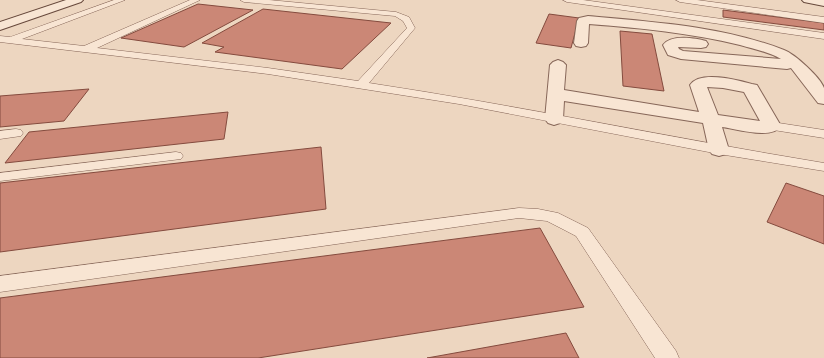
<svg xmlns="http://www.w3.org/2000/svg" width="824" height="358" viewBox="0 0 824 358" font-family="'Source Serif 4',serif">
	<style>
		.building { fill: #cb8776; stroke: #844b3e }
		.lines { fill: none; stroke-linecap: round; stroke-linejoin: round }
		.service-casing { stroke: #866658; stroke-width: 1 }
		.minor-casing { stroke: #866658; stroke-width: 2 }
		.secondary-casing { stroke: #67483b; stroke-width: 2 }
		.service { fill: #f8e5d3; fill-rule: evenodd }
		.minor { fill: #f8e5d3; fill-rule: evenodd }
		.secondary { fill: #f8e5d3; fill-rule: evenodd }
	</style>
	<rect width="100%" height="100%" fill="#edd6c0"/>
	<!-- building -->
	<g class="building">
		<path d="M198,4L253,10L184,47L121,38Z"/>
		<path d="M263,9L391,23L342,69L215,52L224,47L202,43Z"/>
		<path d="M723,10L824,23V30L723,17Z"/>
		<path d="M549,14L579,18L571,48L536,43Z"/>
		<path d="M620,31L652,34L664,91L623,86Z"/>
		<path d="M89,89L64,121L0,127V96Z"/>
		<path d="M228,112L224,139L5,163L29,132Z"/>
		<path d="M321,147L326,209L0,252V183Z"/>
		<path d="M786,183L824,196V244L767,222Z"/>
		<path d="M540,228L584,307L258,358H0V298Z"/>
		<path d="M566,333L579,358H427Z"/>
	</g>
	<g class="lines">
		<defs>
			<g id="service">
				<path d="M114,0H125L22,39L84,46L190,0H200L97,48L268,68L358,81L407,28L403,21L395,16L244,2L240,0H269L396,12L409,17L415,28L369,83C521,106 672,138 824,163V171L719,154L459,104L268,74L0,42V36L10,37Z"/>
				<path d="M563,0H583L824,33V39L567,2Z"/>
				<path d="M676,0H697L824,17V23L680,2Z"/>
				<path d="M772,122L824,130V138L767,129L766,126L767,123Z"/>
				<path d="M16,129L21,130L23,133L21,136L0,139V131Z"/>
				<path d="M176,152L181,153L183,156L181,159L0,181V173Z"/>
				<path d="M519,208L538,209L558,213L588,228L676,351L679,358H655L576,236L547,221L519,218L0,292V276Z"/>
			</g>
			<g id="minor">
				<path d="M588,16C653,22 722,26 784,50C795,54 821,78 824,88C824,93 824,100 824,104L818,103L791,68L787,69L681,59L668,55L663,45C671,34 695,38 706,41L708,44L706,47L701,48L678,47L679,49L683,51L781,59C769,52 754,49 740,45C691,33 640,28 589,24L588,43L586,46L581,47L576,46L574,43L577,21L579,18Z"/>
				<path d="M558,60L563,62L566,65L564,90L699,112L690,85C700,70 737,80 752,84L757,85L781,126C772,140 737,129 722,127L729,150L726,154L719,156L712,154L709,150L703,123L564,101L563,119L560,123L554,125L548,123L545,119L550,65L553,62ZM707,87L723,88L744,92L760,121L718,115Z"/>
			</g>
			<g id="secondary">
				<path d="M66,0H83L81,2L0,30V22Z"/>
				<path d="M802,0H824V6L804,2Z"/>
			</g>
		</defs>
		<!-- service casing -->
		<use href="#service" class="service-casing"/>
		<!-- minor casing -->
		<use href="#minor" class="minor-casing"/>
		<!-- secondary casing -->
		<use href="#secondary" class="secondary-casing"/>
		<!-- service -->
		<use href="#service" class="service"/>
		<!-- minor -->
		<use href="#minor" class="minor"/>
		<!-- secondary -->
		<use href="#secondary" class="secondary"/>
	</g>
</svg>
